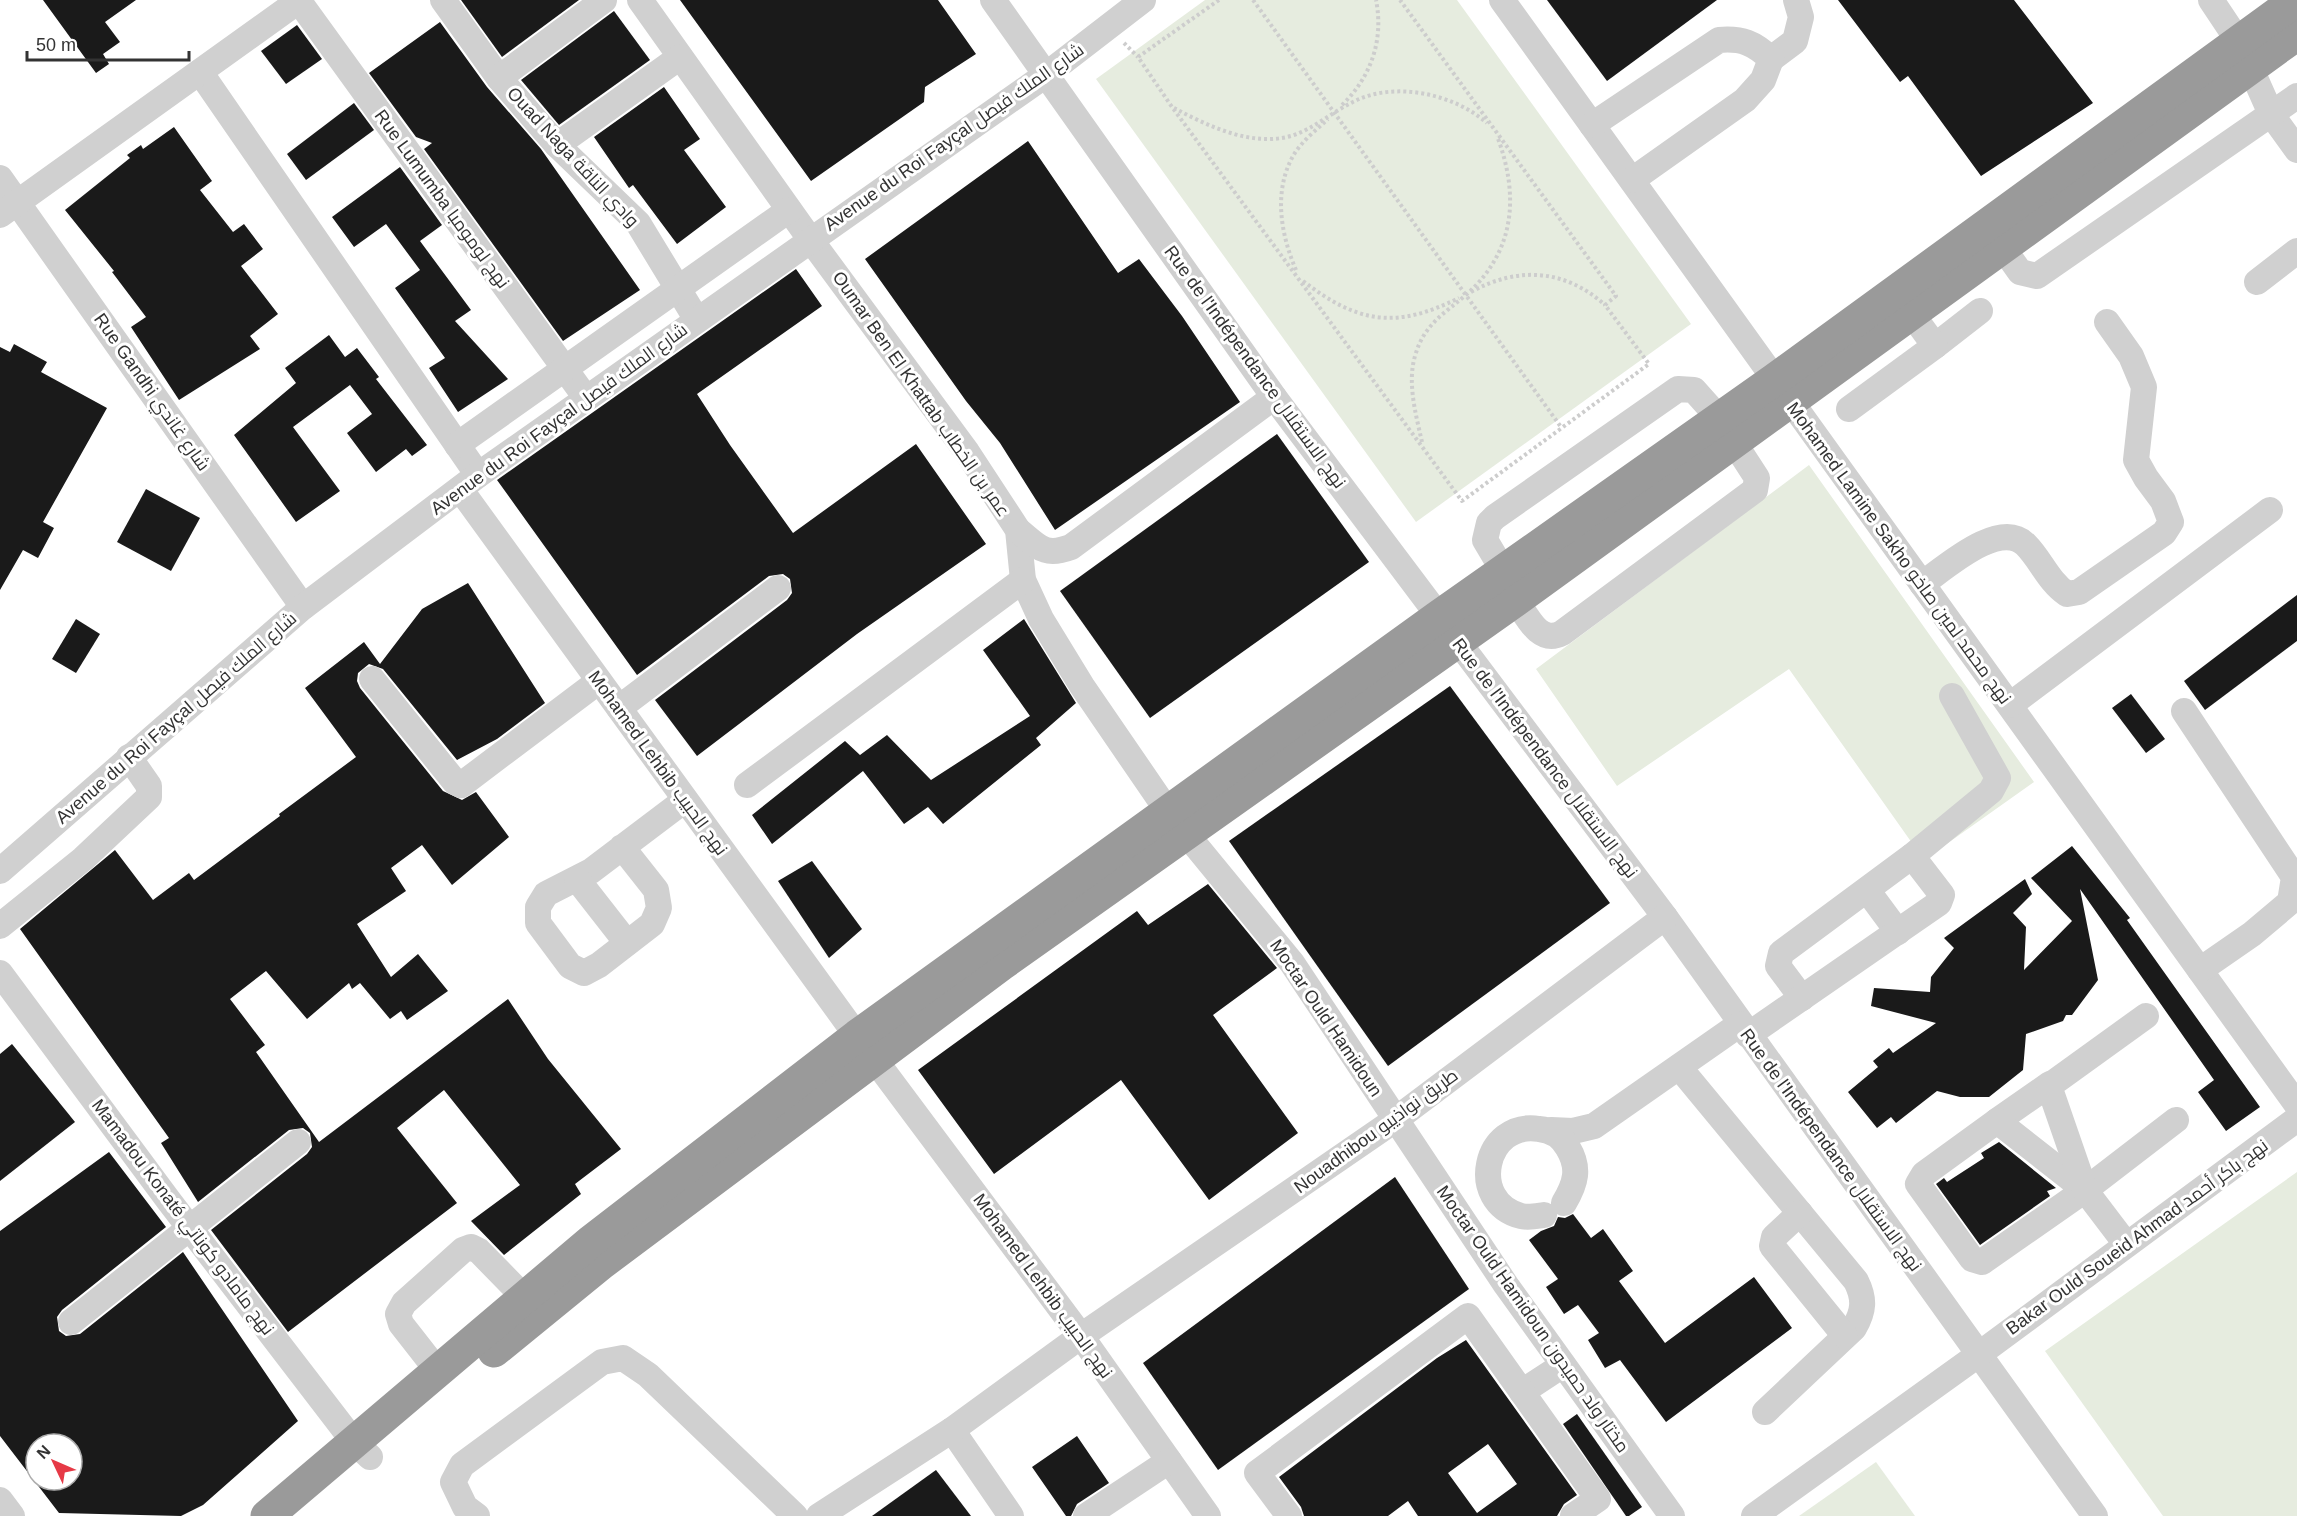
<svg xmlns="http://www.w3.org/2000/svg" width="2297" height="1516" viewBox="0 0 2297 1516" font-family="Arial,Cairo,sans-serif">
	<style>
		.green { fill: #e6ecdf }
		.building { fill: #1a1a1a; fill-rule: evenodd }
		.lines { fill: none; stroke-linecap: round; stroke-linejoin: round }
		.path { stroke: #cdcdcd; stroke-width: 4; stroke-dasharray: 3 3; stroke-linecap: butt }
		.minor { stroke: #d0d0d0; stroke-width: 26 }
		.highway { stroke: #9a9a9a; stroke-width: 33 }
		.labels { text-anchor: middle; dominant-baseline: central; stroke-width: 6; stroke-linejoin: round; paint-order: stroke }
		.street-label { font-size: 18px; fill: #333; stroke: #fff }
	</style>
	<rect width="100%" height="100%" fill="#fff"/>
	<!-- green -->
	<g class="green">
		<path d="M1205,0H1457L1691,324L1416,522L1096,79Z"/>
		<path d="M1809,465L2034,782L1924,860L1789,669L1617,786L1536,669Z"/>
		<path d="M2297,1172V1516H2163L2045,1351Z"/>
		<path d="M1876,1462L1915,1516H1799Z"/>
	</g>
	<!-- building -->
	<g class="building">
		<path d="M43,0H136L105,22L120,42L103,54L109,64L96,73Z"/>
		<path d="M461,0H579L502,57Z"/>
		<path d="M680,0H938L976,54L925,87L924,102L811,181Z"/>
		<path d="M1547,0H1717L1607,81Z"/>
		<path d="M1838,0H2014L2093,103L1981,176L1908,76L1900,82Z"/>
		<path d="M614,11L650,60L559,125L521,80Z"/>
		<path d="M440,22L487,87L541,149L640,290L563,341L424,149L432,143L416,137L369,73Z"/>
		<path d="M297,25L322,59L286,84L261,51Z"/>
		<path d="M664,87L700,139L684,150L726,207L677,244L633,185L629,188L594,137Z"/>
		<path d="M354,103L374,130L306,180L287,154Z"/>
		<path d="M174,127L212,181L200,190L233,232L244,224L263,249L241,266L278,314L250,336L260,349L179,400L131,327L146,317L112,272L114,271L65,210L130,158L127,155L141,145L143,149Z"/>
		<path d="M1028,141L1118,273L1139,259L1182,316L1240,402L1055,530L1000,443L966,401L865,259Z"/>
		<path d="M400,167L442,225L420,241L471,310L455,321L508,379L458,412L429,368L445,358L395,288L420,270L386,224L354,247L332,217Z"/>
		<path d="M796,269L822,306L697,394L730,445L793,533L916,444L986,544L857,634L697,756L655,700L787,600L792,593L790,579L783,574L769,576L637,675L497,480Z"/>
		<path d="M329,335L345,357L357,348L379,377L376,379L427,445L412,456L406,449L376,472L347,433L372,414L350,385L293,427L340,491L296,522L234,435L296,383L285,368Z"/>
		<path d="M14,344L47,362L41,372L107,408L43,522L54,528L38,558L23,550L0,590V347L10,352Z"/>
		<path d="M1277,434L1369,562L1150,718L1060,591Z"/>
		<path d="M146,489L200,518L171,571L117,542Z"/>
		<path d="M468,583L545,703L497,739L457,760L383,669L369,664L358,673L357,681L360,688L443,791L462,800L476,792L509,837L452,885L422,845L391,868L406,891L357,924L391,977L418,954L448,991L407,1020L401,1011L390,1019L360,983L352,989L349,983L307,1019L266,971L230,999L265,1045L256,1052L319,1142L508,999L548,1059L621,1149L575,1184L581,1194L504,1255L471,1221L520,1185L444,1090L397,1128L457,1203L288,1332L211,1230L307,1154L312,1147L310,1133L303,1128L289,1130L198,1202L161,1143L169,1138L20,929L115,850L153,900L189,873L194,880L280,816L279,814L356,757L305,688L364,642L380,664L422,609Z"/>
		<path d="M2297,595V641L2205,710L2184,681Z"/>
		<path d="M76,619L100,634L76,673L52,659Z"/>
		<path d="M1024,619L1076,703L1036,738L1041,745L943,824L928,807L904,824L863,771L772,844L752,815L845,741L860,755L887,735L931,780L1030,716L983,650Z"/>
		<path d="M1450,686L1610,903L1388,1066L1229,841Z"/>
		<path d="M2131,694L2165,739L2146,753L2112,708Z"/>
		<path d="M2072,846L2130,918L2127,920L2260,1107L2226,1131L2198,1092L2214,1080L2080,889L2098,980L2072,1015H2066L2063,1021L2026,1034L2023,1070L1989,1097H1960L1937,1091L1896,1123L1891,1117L1877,1128L1848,1092L1878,1067L1873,1061L1889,1048L1893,1053L1936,1023L1871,1006L1874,988L1930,992L1931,977L1954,948L1944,938L2025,879L2032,894L2013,913L2026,927L2024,970L2072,921L2031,878Z"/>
		<path d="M812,861L862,929L829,958L778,881Z"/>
		<path d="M1208,884L1277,968L1213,1015L1298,1133L1209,1200L1121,1080L994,1174L918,1070L1137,911L1148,925Z"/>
		<path d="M12,1044L75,1122L0,1181V1054Z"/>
		<path d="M1999,1142L2056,1188L2047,1191L2050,1196L1980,1245L1936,1184L1944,1178L1947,1182L1984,1158L1981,1153Z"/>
		<path d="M109,1152L166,1227L62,1310L57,1317L59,1331L66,1336L80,1334L183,1252L298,1421L203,1505L181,1516L59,1513L0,1436V1231ZM36,1444H72V1480H36Z"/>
		<path d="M1395,1177L1469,1289L1218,1470L1143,1363Z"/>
		<path d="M1573,1214L1591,1238L1603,1229L1633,1271L1619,1281L1665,1343L1754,1277L1792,1328L1666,1422L1620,1360L1605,1368L1588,1340L1599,1333L1578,1305L1564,1314L1546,1287L1558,1279L1529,1240L1541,1231L1554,1226L1558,1217L1565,1218Z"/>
		<path d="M1466,1340L1577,1495L1564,1504L1557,1516H1418L1408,1501L1388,1516H1304L1301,1507L1279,1477L1437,1358ZM1488,1444L1517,1484L1477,1513L1448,1473Z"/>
		<path d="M1577,1414L1642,1507L1629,1516H1626L1563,1424Z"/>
		<path d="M1077,1436L1109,1483L1077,1504L1071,1516H1066L1032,1467Z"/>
		<path d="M936,1470L971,1516H872Z"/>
	</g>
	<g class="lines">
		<!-- path -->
		<g class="path">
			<path d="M1219,0L1138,57L1172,107L1462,501L1649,364L1605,305L1616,296L1400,0"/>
			<path d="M1253,0L1561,427"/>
			<path d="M1124,43L1138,57"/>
			<path d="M1342,105C1371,77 1384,40 1376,0"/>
			<path d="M1174,108C1208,126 1251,147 1291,136C1314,129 1333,111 1355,101C1395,81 1454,94 1487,123"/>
			<path d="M1296,270C1281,235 1273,192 1293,156C1301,142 1316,130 1328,119"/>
			<path d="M1303,281C1359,324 1396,329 1459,298"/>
			<path d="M1471,292C1518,266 1565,269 1605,305"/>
			<path d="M1422,442C1416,415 1407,383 1415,356C1424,324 1444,314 1467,294C1516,250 1519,194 1497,136"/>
		</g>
		<!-- minor -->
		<g class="minor">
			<path d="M298,0L586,398"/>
			<path d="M443,0L499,78L557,145L638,223L697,320"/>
			<path d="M640,0L810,239L967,452L1003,507L1018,530L1023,580L1041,619L1082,686L1169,813L1292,963L1506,1285L1672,1516"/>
			<path d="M993,0L1274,397L1665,917L2095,1516"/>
			<path d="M1502,0L2297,1105"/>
			<path d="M2211,0L2239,42L2271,114L2297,150"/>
			<path d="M1771,59L1795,41L1801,17L1796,0"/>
			<path d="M200,72L478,475"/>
			<path d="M499,78L604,0"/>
			<path d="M1592,125L1719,40C1742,38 1754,43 1771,59L1763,80L1745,100L1632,180"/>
			<path d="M557,145L680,57"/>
			<path d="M0,178L303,607"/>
			<path d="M0,215L300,0"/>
			<path d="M2003,248L2020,272L2037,276L2297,96"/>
			<path d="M2257,282L2297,251"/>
			<path d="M1935,346L1980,311"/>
			<path d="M1849,409L1935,346L1911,313"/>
			<path d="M457,445L789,210"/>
			<path d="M460,489L857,1036L1081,1336L1208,1516"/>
			<path d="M1018,530C1039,547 1044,557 1071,547L1274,397"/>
			<path d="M1504,572L1485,540L1489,523L1495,517L1678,389L1694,390L1719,418"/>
			<path d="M1922,584C1945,568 2000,518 2026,545C2041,560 2048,581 2067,594L2079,592L2164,533L2171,522L2163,501L2146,478L2136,460L2144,387L2131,356L2107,322"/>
			<path d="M1516,600C1527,616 1539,645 1562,633L1755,490L1757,478L1733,441"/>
			<path d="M372,679L455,782L461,785L599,681"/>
			<path d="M2010,705L2270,510"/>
			<path d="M619,708L778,588"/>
			<path d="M2184,711L2294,877L2290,902L2252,934L2200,970"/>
			<path d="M747,785L1023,580"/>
			<path d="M622,847L656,890L659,908L652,924L599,965L584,973L570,966L538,923V907L546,894L591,871L685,800"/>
			<path d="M0,871L303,607L478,475L1047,74L1143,0"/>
			<path d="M577,879L627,943"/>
			<path d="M1867,890L1898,932"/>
			<path d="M0,926L83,859L149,797V786L129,757"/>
			<path d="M0,973L169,1201L354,1442L370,1457"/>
			<path d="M1802,998L1778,966L1781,953L1912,856L1991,791L1998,778L1952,696"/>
			<path d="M1748,1035L1939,903L1942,895L1912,856"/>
			<path d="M1679,1067L1856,1281C1865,1299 1864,1311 1854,1328L1765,1412"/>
			<path d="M1997,1121L2050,1084"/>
			<path d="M1551,1130L1573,1131L1594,1126L1740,1024"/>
			<path d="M2085,1190L1997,1121L1924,1174L1918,1184L1972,1259L1982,1262L2085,1190L2176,1120"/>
			<path d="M1800,1213L1774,1237L1772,1246L1845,1336"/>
			<path d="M1544,1215C1537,1216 1528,1218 1521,1216C1467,1202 1484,1120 1539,1129C1551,1130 1562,1137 1568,1148C1580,1168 1576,1183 1564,1203"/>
			<path d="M2126,1244L2085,1190L2049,1086L2146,1016"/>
			<path d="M71,1322L298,1142"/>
			<path d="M437,1370L401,1324L398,1314L404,1303L463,1250L471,1247L479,1251L524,1297"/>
			<path d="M1522,1392L1563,1365"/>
			<path d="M952,1430L1011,1516"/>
			<path d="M0,1500L12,1516"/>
			<path d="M477,1516L465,1507L453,1482L462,1465L602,1362L623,1358L648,1375L795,1516"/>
			<path d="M819,1516L952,1430L1081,1336L1395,1120L1665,917"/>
			<path d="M1086,1516L1169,1461"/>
			<path d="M1289,1516L1257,1473L1468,1316L1598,1499L1573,1516"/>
			<path d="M1754,1516L1978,1355L2297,1119"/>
		</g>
		<!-- highway -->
		<g class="highway">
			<path d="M494,1351L602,1263L1002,964L1516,600L2297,34"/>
			<path d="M267,1516L590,1242L857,1036L1438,617L1774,380L2296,0"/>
		</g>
	</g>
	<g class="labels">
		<!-- street labels -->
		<g class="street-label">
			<text transform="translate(954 137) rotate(-35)">Avenue du Roi Fayçal شارع الملك فيصل</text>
			<text transform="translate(573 157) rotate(47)">Ouad Naga وادي الناقة</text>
			<text transform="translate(442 199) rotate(54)">Rue Lumumba نهج لومومبا</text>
			<text transform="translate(1255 367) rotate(54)">Rue de l'Indépendance نهج الاستقلال</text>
			<text transform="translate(152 392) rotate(55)">Rue Gandhi شارع غاندي</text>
			<text transform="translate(921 394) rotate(55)">Oumar Ben El Khattab عمر بن الخطاب</text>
			<text transform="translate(559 419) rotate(-36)">Avenue du Roi Fayçal شارع الملك فيصل</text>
			<text transform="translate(1899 553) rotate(54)">Mohamed Lamine Sakho نهج محمد لمين صاخو</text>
			<text transform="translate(176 718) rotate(-41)">Avenue du Roi Fayçal شارع الملك فيصل</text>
			<text transform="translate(1545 758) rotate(53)">Rue de l'Indépendance نهج الاستقلال</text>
			<text transform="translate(658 763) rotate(54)">Mohamed Lehbib نهج الحبيب</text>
			<text transform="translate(1326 1018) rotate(56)">Moctar Ould Hamidoun</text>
			<text transform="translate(1376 1131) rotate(-36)">Nouadhibou طريق نواذيبو</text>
			<text transform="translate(1831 1150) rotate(54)">Rue de l'Indépendance نهج الاستقلال</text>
			<text transform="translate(183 1217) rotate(53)">Mamadou Konaté نهج مامادو كوناتي</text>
			<text transform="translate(2137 1237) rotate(-36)">Bakar Ould Soueid Ahmad نهج باكر أحمد</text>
			<text transform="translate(1043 1286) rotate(54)">Mohamed Lehbib نهج الحبيب</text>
			<text transform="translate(1533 1319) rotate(55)">Moctar Ould Hamidoun مختار ولد حميدون</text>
		</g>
	</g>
	<!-- north arrow -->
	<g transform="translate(54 1462) rotate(314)"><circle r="28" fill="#ffffff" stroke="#adadad" stroke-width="1.5"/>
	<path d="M0-4.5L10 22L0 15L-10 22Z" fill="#e63946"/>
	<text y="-9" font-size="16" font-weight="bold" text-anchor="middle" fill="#333333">N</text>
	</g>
	<!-- scale -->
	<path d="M27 51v9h162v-9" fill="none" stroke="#333333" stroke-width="3"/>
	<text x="36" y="51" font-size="18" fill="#333333" stroke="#ffffff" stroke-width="4.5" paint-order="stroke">50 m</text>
</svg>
